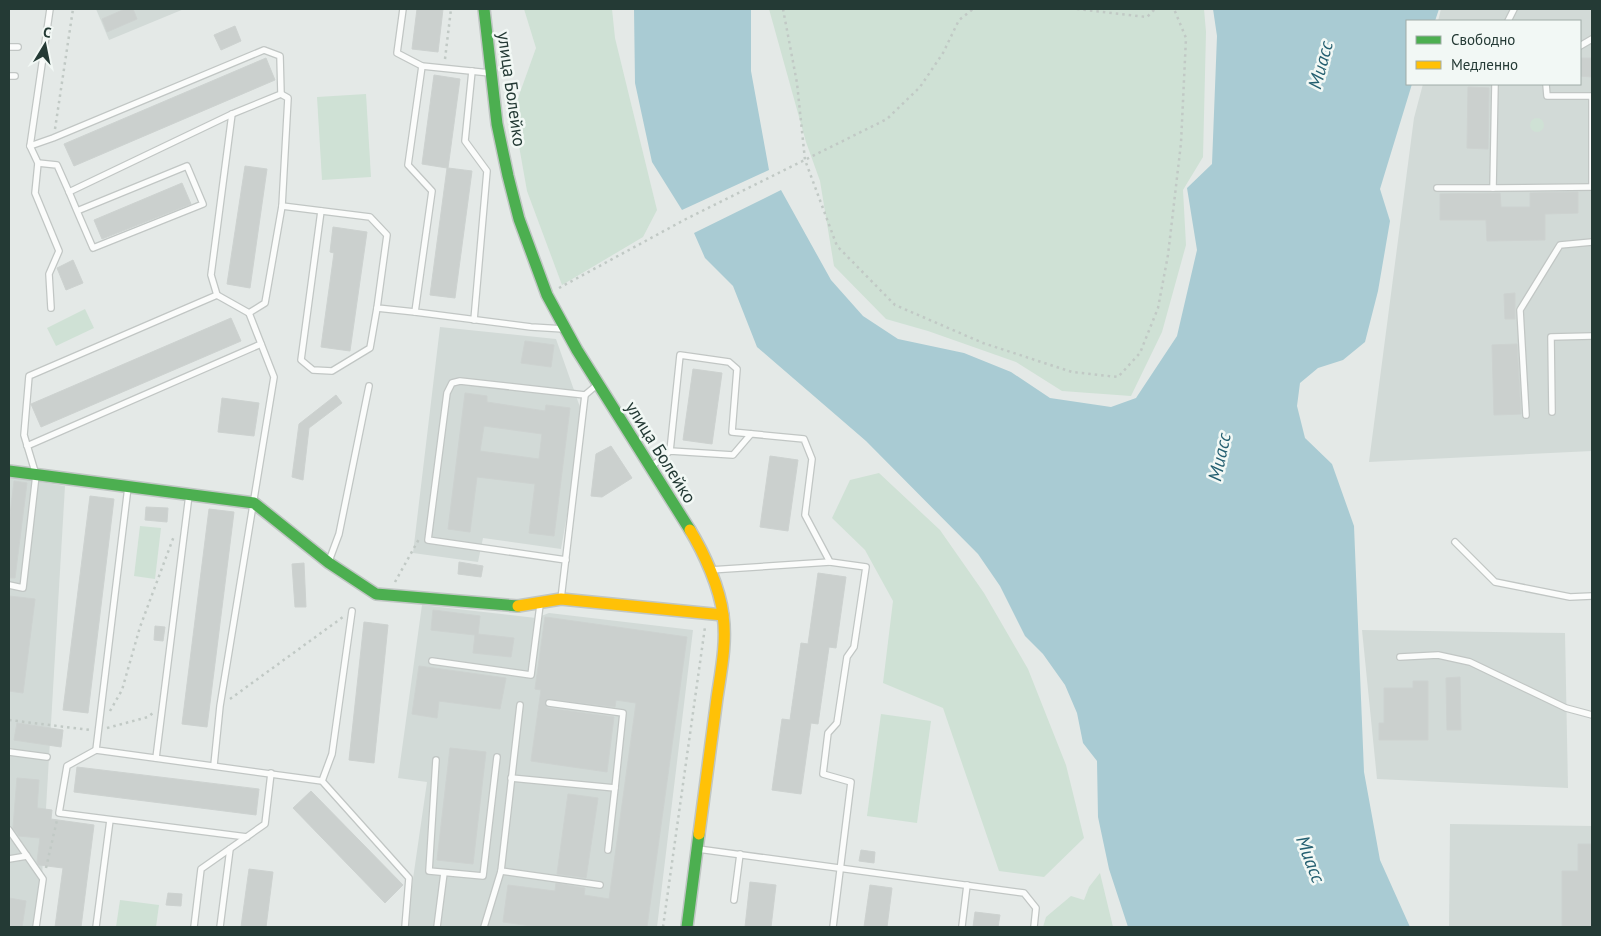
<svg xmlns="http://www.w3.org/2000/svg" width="1601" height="936" viewBox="0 0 1601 936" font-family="'PT Sans',sans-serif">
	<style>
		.built { fill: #d2dad7 }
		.green { fill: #cfe1d5 }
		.water { fill: #a9cbd3 }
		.building { fill: #cbd0ce; stroke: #cdd2d0; fill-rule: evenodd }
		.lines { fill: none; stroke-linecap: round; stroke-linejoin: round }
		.lane-casing { stroke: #c1c6c4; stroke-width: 8 }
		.fast-casing { stroke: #c0c6c4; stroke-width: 14 }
		.slow-casing { stroke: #c0c6c4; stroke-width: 14 }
		.path { stroke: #c1c9c5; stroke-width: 2.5; stroke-dasharray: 2.5 4; stroke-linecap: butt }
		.lane { stroke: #fbfcfb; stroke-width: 5.5 }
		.fast { stroke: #4caf50; stroke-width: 11 }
		.slow { stroke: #ffc107; stroke-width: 11 }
		.labels { text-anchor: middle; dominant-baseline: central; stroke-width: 5; stroke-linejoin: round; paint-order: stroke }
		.street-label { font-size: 18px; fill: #243a35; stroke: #f2f8f5 }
		.water-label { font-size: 19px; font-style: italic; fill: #245f70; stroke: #f2f8f5 }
	</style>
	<rect width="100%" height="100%" fill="#e4e9e7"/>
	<!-- built -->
	<g class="built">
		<path d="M96,9H184L109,40Z"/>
		<path d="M1441,9H1592V451L1369,462L1414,118L1423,84H1580V21H1438Z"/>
		<path d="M440,327L556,339L581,410L570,498L561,549L483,538L478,562L413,553Z"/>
		<path d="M9,477L65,486L39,927H9Z"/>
		<path d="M422,605L536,618L549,613L693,630L657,927H406L427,782L398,778Z"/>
		<path d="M1362,630L1565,633L1568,788L1377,779Z"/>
		<path d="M1450,824L1592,826V927H1449Z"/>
	</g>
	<!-- green -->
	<g class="green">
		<path d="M524,9H612L615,38L657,210L643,237L562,285L527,191L513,112L536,48Z"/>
		<path d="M769,9H1204L1206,32L1203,157L1183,190L1186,245L1162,332L1131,396L1062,391L1016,362L928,331L886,319L834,266L820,181L806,142Z"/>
		<path d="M366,94L371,177L322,180L317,97Z"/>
		<circle cx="1537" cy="125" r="7"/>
		<path d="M85,309L94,328L56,346L47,328Z"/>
		<path d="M879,473L940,530L984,593L1028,669L1066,765L1084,838L1044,877L999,871L943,708L883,683L893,601L865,550L832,518L850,480Z"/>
		<path d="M140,526L161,528L155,579L134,576Z"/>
		<path d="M881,714L931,721L917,823L867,816Z"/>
		<path d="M1100,873L1113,927H1043L1046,917L1071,896L1084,900L1089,887Z"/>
		<path d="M120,900L159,905L156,927H116Z"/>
	</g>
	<!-- water -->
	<g class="water">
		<path d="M634,9H751V71L769,170L682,210L652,162L635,83Z"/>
		<path d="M1213,9H1439L1435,21H1407V84H1412L1380,189L1390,221L1378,291L1365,342L1343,360L1318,368L1300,383L1297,406L1305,438L1332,464L1354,526L1364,772L1380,860L1410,927H1128L1109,869L1098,817L1097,761L1083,743L1077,713L1065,685L1043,654L1025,636L1000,586L978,554L866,441L757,347L733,286L705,258L694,233L781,190L831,280L863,316L898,339L964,353L1011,372L1050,398L1111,407L1136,398L1177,336L1197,250L1187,188L1212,164L1217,36Z"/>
	</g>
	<!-- building -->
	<g class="building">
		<path d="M125,9H133L137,19L107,32L102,19Z"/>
		<path d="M417,9H443L438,52L412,49Z"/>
		<path d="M235,26L241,41L221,50L214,35Z"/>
		<path d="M266,58L275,80L74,166L64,144Z"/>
		<path d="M1580,58H1592V77L1580,76Z"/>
		<path d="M434,75L460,79L448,168L472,171L455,298L430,295L447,168L422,164Z"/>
		<path d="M1468,87L1489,88L1488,149L1467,148Z"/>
		<path d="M245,166L267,169L250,288L227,284Z"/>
		<path d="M182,183L191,204L102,239L94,220Z"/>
		<path d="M1578,192V213L1545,214V240L1487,241L1486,220H1440V194L1500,193L1501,207H1530V193Z"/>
		<path d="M333,227L367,232L350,351L321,347L334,253L330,252Z"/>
		<path d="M73,260L83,283L66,290L57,268Z"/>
		<path d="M1515,293V319H1505L1504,294Z"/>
		<path d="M231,318L241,341L41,427L31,404Z"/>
		<path d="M525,341L554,345L551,367L521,363Z"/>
		<path d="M1517,344L1521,414L1494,415L1492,345Z"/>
		<path d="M693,369L722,373L712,444L683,440Z"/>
		<path d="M465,393L487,396V402L545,411L546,405L570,408L554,536L529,533L535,484L477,477L470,532L448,529ZM484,426L542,434L539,459L480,451Z"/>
		<path d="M336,395L342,403L309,428L303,480L292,477L299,424Z"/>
		<path d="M222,398L259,403L254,436L218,432Z"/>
		<path d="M611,446L632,478L602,497L591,496L596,454Z"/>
		<path d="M770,456L798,460L788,531L760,527Z"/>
		<path d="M14,481L27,483L15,578H9V523Z"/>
		<path d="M90,496L114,499L88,713L63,710Z"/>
		<path d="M146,507L168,508L167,522L145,520Z"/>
		<path d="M209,509L234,512L207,727L182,724Z"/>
		<path d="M459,562L483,566L481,577L458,574Z"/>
		<path d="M304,563L306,607H295L292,564Z"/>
		<path d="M818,573L846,577L836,648L829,647L818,724L811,723L801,794L772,790L782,719L790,720L801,643L808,644Z"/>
		<path d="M9,596L35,599L23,693L9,691Z"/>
		<path d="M433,610L480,616L478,634L514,638L511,657L473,653L475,635L431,630Z"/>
		<path d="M545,617L687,637L647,927H539L503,922L508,885L555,891L556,883L585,888L584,895L609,899L636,703L616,700L615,707L547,699L545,704L548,708L614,717L607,772L531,761L541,690L535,689Z"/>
		<path d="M364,622L388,625L374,763L349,760Z"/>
		<path d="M155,626L165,627L163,641L154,640Z"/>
		<path d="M419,666L506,678L500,709L439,701L437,718L412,714Z"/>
		<path d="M1460,677L1461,730H1447L1446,678Z"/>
		<path d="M1413,681H1428V740H1379V723H1384V688H1413Z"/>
		<path d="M17,723L63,730L61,747L14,740Z"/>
		<path d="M450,748L486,752L473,864L437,860Z"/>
		<path d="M77,767L259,789L256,815L74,792Z"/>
		<path d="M17,778L39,780L37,808L52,810L51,819L94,825L81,927H55L63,868L39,865L37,862L40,838L19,836L13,828Z"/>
		<path d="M311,791L403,885L385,903L293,808Z"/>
		<path d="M568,794L598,798L586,878L557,874Z"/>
		<path d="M1578,844H1592V927H1562V871H1578Z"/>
		<path d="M861,850L875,852L874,863L859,861Z"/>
		<path d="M249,869L273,872L266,927H241Z"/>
		<path d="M750,882L776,885L771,927H745Z"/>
		<path d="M870,885L892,888L887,927H864Z"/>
		<path d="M168,893L182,894L181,906L166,905Z"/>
		<path d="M9,898L26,901L22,927H9Z"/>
		<path d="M975,912L1000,915L998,927H973Z"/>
	</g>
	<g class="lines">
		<defs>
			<g id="lane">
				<path d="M50,9L30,146L38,163L35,193L59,251L49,274L51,308"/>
				<path d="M403,9L397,53L422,66L490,73"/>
				<path d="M1508,21L1514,9"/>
				<path d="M1580,46L1592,39"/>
				<path d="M9,47H18"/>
				<path d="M422,66L408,165L432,191L415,312L531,327L564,329"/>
				<path d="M472,71L465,141L487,171L474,320"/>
				<path d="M9,76H15"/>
				<path d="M1495,84L1493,188L1592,187"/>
				<path d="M1546,84L1547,96H1592V187"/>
				<path d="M30,146L53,138L264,50L280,56L281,94L232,114L69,192L57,165L38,163"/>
				<path d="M1437,188H1493"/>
				<path d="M69,192L77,211L187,166L203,204L93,248L77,211"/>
				<path d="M282,206L370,217L387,235L377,308L415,312"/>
				<path d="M321,211L301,360L313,370L332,371L370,348L377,308"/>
				<path d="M217,295L211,275L232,114"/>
				<path d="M1552,412L1551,337L1592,336"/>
				<path d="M1526,415L1520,310L1560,245L1592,242"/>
				<path d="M27,446L261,344"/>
				<path d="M670,451L680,355L729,362L737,369L732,432L804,439L812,459L805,515L830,562L866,567L854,647L847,657L837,723L828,733L823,774L851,782L833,927"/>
				<path d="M651,467L670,451L733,455L751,434"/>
				<path d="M128,487L96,750L322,781L409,878L405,927"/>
				<path d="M1455,542L1495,582L1570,597L1592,596"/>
				<path d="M566,560L428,540L447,393L452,383L460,381L585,395L598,384"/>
				<path d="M329,561L339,534L369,386"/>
				<path d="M710,570L830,562"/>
				<path d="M9,585L23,588L36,475L24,435L29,376L217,295L249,313L265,303L282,206L288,98L281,94"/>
				<path d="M561,599L585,395"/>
				<path d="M1400,657L1438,655L1470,662L1566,708L1592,715"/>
				<path d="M432,661L531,675L540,605"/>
				<path d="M96,750L67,766L59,813L247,837"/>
				<path d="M9,752L47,757"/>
				<path d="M156,758L189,495"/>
				<path d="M436,760L429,871L483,876L497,757"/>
				<path d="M214,765L220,706L274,377L249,313"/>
				<path d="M511,778L615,788L623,713L549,703"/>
				<path d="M322,781L332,754L352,611"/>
				<path d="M9,830L43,879L36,927"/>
				<path d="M698,849L1024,893L1036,908L1034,927"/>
				<path d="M608,850L615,788"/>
				<path d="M9,859L27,856"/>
				<path d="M501,871L600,885"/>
				<path d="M734,900L740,854"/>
				<path d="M962,926L967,885"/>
				<path d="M96,927L110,820"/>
				<path d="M194,927L201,869L265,824L271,773"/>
				<path d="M220,927L230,849"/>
				<path d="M437,927L444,873"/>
				<path d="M484,927L501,871L520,705"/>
			</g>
			<g id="fast">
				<path d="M484,9L497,124L508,176L519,219L547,295L577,350L690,530"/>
				<path d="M9,471L254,503L329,563L376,594L518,606"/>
				<path d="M687,927L699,834"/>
			</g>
			<g id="slow">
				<path d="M690,530C704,553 720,588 723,615C727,642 721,671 717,698C711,743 705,788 699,834"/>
				<path d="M518,606L561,599L723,615"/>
			</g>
		</defs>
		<!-- lane casing -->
		<use href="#lane" class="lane-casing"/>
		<!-- fast casing -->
		<use href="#fast" class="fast-casing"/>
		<!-- slow casing -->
		<use href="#slow" class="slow-casing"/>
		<!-- path -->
		<g class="path">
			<path d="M783,9L797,83L805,160L837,246L895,305L983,343L1072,372L1118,377L1140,353L1158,308L1168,255L1181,143L1186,38L1174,9"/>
			<path d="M1077,9L1147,17L1155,9"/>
			<path d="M445,59L451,9"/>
			<path d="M55,129L73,9"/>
			<path d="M559,288L686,219L887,119L920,87L943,53L959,20L973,9"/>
			<path d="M395,582L419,539"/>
			<path d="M230,699L343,617"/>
			<path d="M110,711L122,690L140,627L174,536"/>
			<path d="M9,720L90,730"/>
			<path d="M107,728L148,717L153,713"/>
			<path d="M46,868L57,820"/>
			<path d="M663,927L705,627"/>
		</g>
		<!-- lane -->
		<use href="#lane" class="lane"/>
		<!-- fast -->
		<use href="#fast" class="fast"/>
		<!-- slow -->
		<use href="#slow" class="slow"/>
	</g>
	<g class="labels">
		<!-- street labels -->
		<g class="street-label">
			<text transform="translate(512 89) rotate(82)">улица Болейко</text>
			<text transform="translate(661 452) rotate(58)">улица Болейко</text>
		</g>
		<!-- water labels -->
		<g class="water-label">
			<text transform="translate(1320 65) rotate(-75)">Миасс</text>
			<text transform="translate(1219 457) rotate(-78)">Миасс</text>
			<text transform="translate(1311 859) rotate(69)">Миасс</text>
		</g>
	</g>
	<!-- border -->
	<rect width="1601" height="936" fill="none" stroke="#243a35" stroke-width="20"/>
	<!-- legend -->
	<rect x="1406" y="20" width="175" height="65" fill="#f2f8f5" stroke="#a0aca8"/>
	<rect x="1416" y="36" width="25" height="8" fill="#4caf50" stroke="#a0aca8"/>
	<text x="1451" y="45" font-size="15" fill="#243a35">Свободно</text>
	<rect x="1416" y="61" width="25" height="8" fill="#ffc107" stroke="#a0aca8"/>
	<text x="1451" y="70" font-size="15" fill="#243a35">Медленно</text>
	<!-- north arrow -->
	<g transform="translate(45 45) rotate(10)" stroke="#f2f8f5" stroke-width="4" paint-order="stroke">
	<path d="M0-4L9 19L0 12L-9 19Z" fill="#243a35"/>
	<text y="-8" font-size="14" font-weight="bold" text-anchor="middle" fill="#243a35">С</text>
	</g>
</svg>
